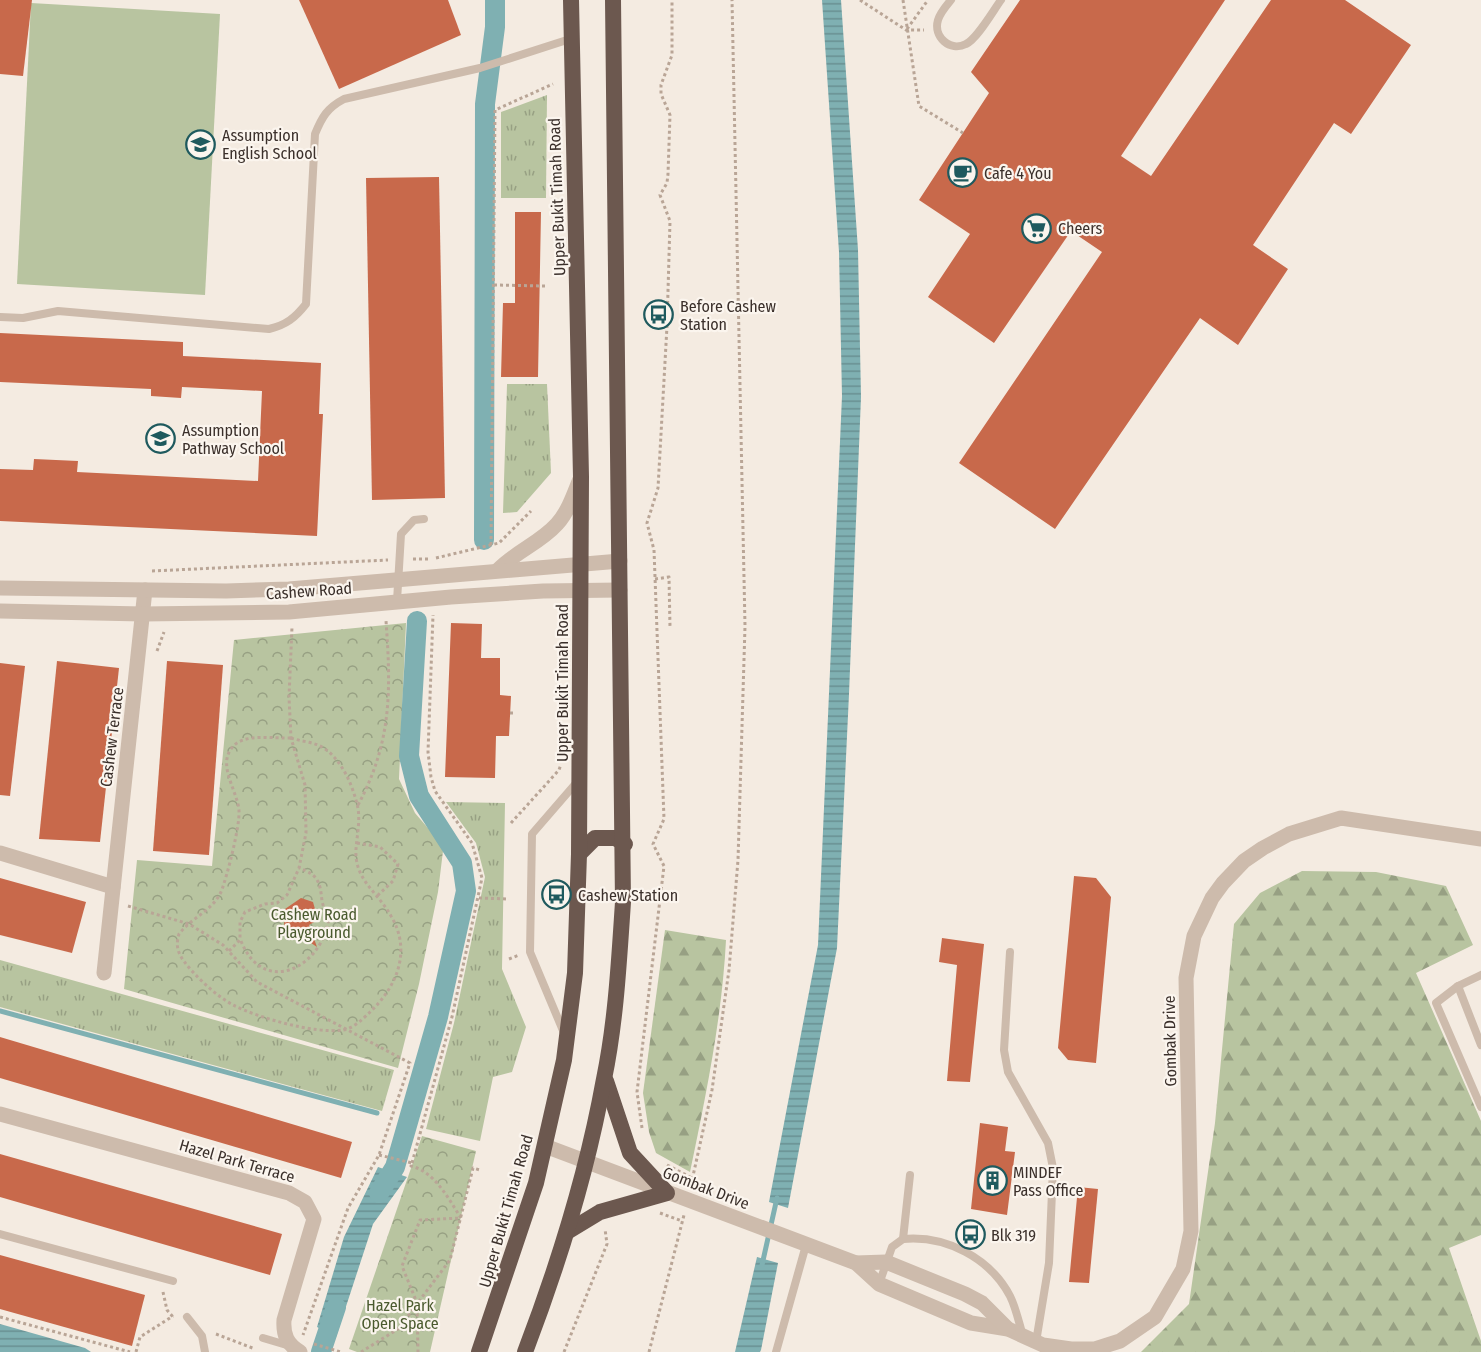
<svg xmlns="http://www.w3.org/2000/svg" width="1481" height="1352" viewBox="0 0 1481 1352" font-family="'Fira Sans Condensed',sans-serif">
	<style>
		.grass { fill: url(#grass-tufts) }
		.forest { fill: url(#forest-firs) }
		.park { fill: url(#park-crowns) }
		.pitch { fill: #b8c4a0 }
		.water { fill: url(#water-rules) }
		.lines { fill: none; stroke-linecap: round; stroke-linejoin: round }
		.stream { stroke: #7fb0b2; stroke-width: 5 }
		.canal { stroke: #7fb0b2; stroke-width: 20 }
		.building { fill: #c8694b }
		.path { stroke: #b9a596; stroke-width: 3; stroke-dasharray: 3 3; stroke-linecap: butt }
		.service { stroke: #cdbbac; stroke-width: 8 }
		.minor { stroke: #cdbbac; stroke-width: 15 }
		.tertiary { stroke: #cdbbac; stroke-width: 15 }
		.trunk { stroke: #6c584f; stroke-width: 16 }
		.labels { text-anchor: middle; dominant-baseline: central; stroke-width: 4.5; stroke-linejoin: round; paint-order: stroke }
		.poi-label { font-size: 16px; fill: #3b302b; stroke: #fbf5ee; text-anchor: start }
		.street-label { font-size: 16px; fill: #3b302b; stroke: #fbf5ee }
		.park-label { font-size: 16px; fill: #4a5a2e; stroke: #fbf5ee }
	</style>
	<defs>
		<pattern id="grass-tufts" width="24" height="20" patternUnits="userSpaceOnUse" patternTransform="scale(1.5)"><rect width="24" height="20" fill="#b8c4a0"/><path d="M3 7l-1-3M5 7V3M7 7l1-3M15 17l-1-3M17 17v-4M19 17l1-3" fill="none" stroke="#97a083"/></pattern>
		<pattern id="forest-firs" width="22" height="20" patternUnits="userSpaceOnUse" patternTransform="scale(1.5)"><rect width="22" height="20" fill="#b8c4a0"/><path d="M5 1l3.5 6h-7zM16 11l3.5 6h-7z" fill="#97a083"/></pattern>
		<pattern id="park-crowns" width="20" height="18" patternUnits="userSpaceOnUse" patternTransform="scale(1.5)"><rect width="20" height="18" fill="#b8c4a0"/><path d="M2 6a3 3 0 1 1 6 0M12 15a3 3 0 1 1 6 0" fill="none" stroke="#97a083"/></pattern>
		<pattern id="water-rules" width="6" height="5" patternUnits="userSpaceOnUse" patternTransform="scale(1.5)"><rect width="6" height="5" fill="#7fb0b2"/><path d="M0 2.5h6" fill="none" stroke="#699091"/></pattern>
	</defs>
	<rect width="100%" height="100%" fill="#f4ebe1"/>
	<!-- grass -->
	<g class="grass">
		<path d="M547,95L546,198H501V112Z"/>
		<path d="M507,384H547L551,473L517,512L503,513Z"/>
		<path d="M446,802L505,803L502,969L526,1027L512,1072L493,1077L480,1141L426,1129L454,1023L485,877L476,843Z"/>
		<path d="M0,960L394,1070L382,1111L0,1007Z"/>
	</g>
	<!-- forest -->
	<g class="forest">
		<path d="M1302,871L1376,872L1446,886L1473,945L1416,973L1481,1121V1235L1449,1248L1481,1341V1352H1141L1189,1304L1215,1123L1234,924L1260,893Z"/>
		<path d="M665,930L726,940C722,1018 706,1095 690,1172L656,1153L649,1132L643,1093Z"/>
	</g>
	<!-- park -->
	<g class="park">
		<path d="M406,623L399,779L415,813L439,841L443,851L438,892L419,984L398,1068L124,989L137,860L212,866L234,640Z"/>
		<path d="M422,1136L476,1151L430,1352H357L349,1349Z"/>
	</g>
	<!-- pitch -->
	<path class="pitch" d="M31,3L220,14L205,295L17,284Z"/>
	<!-- water -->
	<g class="water">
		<path d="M822,0H841L858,250L861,397L849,694L837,948L788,1208L769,1202L818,945L842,396L839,252Z"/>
		<path d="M378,1167L407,1177L373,1224L336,1337L317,1327L344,1237Z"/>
		<path d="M757,1257L778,1263L761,1350L760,1352H735Z"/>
		<path d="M0,1324L85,1348L91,1352H0Z"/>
	</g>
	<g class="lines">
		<!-- stream -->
		<g class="stream">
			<path d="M0,1011L377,1113"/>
			<path d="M762,1265L777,1198"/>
		</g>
		<!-- canal -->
		<g class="canal">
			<path d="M484,540L485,104L495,27V0"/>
			<path d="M379,1193L395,1167L408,1122L438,1017L466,891L462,863L419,796L409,756L417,621"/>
			<path d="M321,1352L336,1307"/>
		</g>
	</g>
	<!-- building -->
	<g class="building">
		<path d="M0,0H32L23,76L0,74Z"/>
		<path d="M299,0H448L461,35L339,89Z"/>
		<path d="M1020,0H1225L1121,156L1151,176L1271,0H1345L1411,45L1351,134L1334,123L1253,245L1288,269L1238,345L1200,318L1055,529L959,463L1102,252L1071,231L994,343L928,297L970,234L919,200L989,93L971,72Z"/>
		<path d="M439,177L445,498L372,500L366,178Z"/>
		<path d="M515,212H541L538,377H501L503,303H515Z"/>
		<path d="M0,333L183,342V356L321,363L319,414H323L317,536L0,521V469L33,470L34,459L78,461L77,472L258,481L262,391L182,387L181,398L151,396V389L0,382Z"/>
		<path d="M451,623L482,624L481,658H500V695L511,696L509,736H496L495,778L445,777Z"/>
		<path d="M57,661L119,668L100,842L39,839Z"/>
		<path d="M167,661L223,665L209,855L153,851Z"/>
		<path d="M0,663L25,666L10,796L0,795Z"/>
		<path d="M1074,876L1096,878L1111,897L1096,1063L1068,1060L1058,1048Z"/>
		<path d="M0,878L86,902L72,953L0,935Z"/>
		<path d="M301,898L313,902L317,916L316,921L309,925L317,947L284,925L285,909Z"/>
		<path d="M942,938L984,944L970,1082L947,1081L957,965L939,962Z"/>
		<path d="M0,1037L352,1142L341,1178L0,1078Z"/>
		<path d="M980,1123L1008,1127L1005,1151L1015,1152L1007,1215L971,1209Z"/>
		<path d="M0,1154L282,1234L270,1275L0,1197Z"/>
		<path d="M1078,1187L1098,1189L1089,1283L1069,1282Z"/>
		<path d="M0,1255L145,1295L132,1346L0,1309Z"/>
	</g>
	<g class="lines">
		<!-- path -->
		<g class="path">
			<path d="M860,0L906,30H924"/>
			<path d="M903,0L919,106L963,133"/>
			<path d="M907,29L928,0"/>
			<path d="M494,285L545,286"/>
			<path d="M491,545L495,110L553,84"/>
			<path d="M436,558L499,543L531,511"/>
			<path d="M413,559H430"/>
			<path d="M152,571L388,560"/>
			<path d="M655,579L669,577L670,627"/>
			<path d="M157,651L164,632"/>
			<path d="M510,713H514"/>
			<path d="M291,738C300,741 310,742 318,745C339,754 352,783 357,804C361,818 357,835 356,849C354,880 378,892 391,916C412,951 397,987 369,1013C363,1019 352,1029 343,1030C314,1034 259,1018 233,1005C217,996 203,983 191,970C181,958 174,950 179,934C191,918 212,911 221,892C227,877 240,826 239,811C238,792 218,767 231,749C242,732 274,739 291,738Z"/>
			<path d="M358,805C392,742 391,690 386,621"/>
			<path d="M511,823L559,770L561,764"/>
			<path d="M357,843L380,847L398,864L393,881L376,897"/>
			<path d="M479,898L509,899"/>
			<path d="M128,906L189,924L223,945L257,982L410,1063L379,1155L348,1208L303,1335"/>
			<path d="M241,941C263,996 319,969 328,923C329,914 323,908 322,901C320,881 318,875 299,868"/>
			<path d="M229,951L240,940V922L245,912L265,904L277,903L287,895L299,868L306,833L305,785L291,738L289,697L292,627"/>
			<path d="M509,959L519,955"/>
			<path d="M642,1128L637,1092L664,866L653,844L664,819L654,550L647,523L658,488L667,326L670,221L660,195L667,183L668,174L670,115L661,94V85L672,55V0"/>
			<path d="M379,1155L412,1163L411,1166C435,1172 448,1198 461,1218L420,1220L402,1266L417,1303L418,1352"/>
			<path d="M412,1163L452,1017L482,878L472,843L435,791L431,777L428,752L433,615"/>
			<path d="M667,1165L692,1178"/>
			<path d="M691,1185L712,1090L729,970L738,860L745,626L732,0"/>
			<path d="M660,1213L682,1221"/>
			<path d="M163,1292L167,1310L174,1318"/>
			<path d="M0,1317L130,1352"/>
			<path d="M216,1334L255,1349"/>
			<path d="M314,1344L341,1352"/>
			<path d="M136,1352L140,1337L173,1316"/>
			<path d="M361,1352L398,1329L450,1260L473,1168L480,1170"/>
			<path d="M564,1352L607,1244L605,1229"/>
			<path d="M649,1352L684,1215"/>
		</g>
		<!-- service -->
		<g class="service">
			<path d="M951,0C946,6 940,13 938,20C933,37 950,52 966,44C977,39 993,11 1001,0"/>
			<path d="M0,317L23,318L58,311L269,329C286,325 295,318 306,304L315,134C322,117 327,108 344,99L480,68L570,39"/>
			<path d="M397,601L401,534L414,520L424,519"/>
			<path d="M1010,952L1004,1050L1008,1072L1048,1143L1053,1168L1049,1263L1036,1342"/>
			<path d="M1481,975L1458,986L1436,1003L1481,1107"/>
			<path d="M1458,986L1481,1045"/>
			<path d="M564,1033L530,952L532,834L577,782"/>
			<path d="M0,1234L173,1281"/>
			<path d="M903,1239C946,1235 990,1258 1010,1296C1016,1308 1019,1323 1023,1336"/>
			<path d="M879,1284L892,1247L903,1239L910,1175"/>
			<path d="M187,1317L202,1336L205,1352"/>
			<path d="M263,1338L290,1346"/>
			<path d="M776,1352L806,1245"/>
		</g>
		<!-- minor -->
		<g class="minor">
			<path d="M0,853L113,887"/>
			<path d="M104,973L145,590"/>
			<path d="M0,1114L289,1193L305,1202L314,1219L284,1320C283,1335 287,1344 300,1352"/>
			<path d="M545,1146L856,1263L879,1284L971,1323L1008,1329L1043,1345L1071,1349H1095L1120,1341L1155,1317L1183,1269L1191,1231L1186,978L1194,936L1212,898L1223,883L1244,861L1263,848L1289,834L1341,818L1481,839"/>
			<path d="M856,1263L886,1262L965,1294L982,1303L1008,1329"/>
		</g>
		<!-- tertiary -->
		<g class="tertiary">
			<path d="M498,570C515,552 540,543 557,524C568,512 574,494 580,479"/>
			<path d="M0,588L226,591L289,589L620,561"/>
			<path d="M0,611L143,614L289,612L451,597L543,591L620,590"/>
		</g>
		<!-- trunk -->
		<g class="trunk">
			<path d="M579,854L595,838H615L625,844"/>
			<path d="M567,1232L600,1212L667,1193L630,1153L606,1081"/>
			<path d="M479,1352L536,1183L564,1060L575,973L579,854L581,477L571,0"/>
			<path d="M525,1352C559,1263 587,1173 604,1079C616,1021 619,961 623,902L613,0"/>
		</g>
	</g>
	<!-- icons -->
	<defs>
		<symbol id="school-ring" viewBox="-11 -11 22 22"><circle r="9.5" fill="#fbf5ee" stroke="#1f5a5e" stroke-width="1.5"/><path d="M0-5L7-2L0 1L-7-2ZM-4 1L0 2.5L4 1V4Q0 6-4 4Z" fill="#1f5a5e"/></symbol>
		<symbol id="cafe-ring" viewBox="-11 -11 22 22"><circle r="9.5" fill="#fbf5ee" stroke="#1f5a5e" stroke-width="1.5"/><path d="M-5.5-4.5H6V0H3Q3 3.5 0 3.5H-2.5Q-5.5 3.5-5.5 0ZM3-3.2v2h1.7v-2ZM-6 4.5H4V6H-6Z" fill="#1f5a5e"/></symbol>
		<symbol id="supermarket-ring" viewBox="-11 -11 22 22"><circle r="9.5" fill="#fbf5ee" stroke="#1f5a5e" stroke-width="1.5"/><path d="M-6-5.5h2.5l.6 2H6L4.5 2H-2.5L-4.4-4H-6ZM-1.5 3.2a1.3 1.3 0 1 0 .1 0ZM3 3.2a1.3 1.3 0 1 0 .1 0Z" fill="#1f5a5e"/></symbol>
		<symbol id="bus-ring" viewBox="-11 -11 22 22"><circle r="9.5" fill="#fbf5ee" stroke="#1f5a5e" stroke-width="1.5"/><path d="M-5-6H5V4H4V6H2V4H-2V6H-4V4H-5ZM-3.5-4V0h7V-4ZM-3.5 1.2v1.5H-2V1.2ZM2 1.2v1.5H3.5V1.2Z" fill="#1f5a5e"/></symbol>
		<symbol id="building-ring" viewBox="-11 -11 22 22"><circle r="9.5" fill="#fbf5ee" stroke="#1f5a5e" stroke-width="1.5"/><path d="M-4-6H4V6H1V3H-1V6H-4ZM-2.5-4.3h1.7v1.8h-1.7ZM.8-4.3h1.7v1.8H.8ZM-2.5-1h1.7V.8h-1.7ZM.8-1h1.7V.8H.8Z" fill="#1f5a5e"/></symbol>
	</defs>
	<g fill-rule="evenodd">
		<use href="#school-ring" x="184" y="128" width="33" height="33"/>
		<use href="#cafe-ring" x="946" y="156" width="33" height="33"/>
		<use href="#supermarket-ring" x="1020" y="212" width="33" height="33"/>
		<use href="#bus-ring" x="642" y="298" width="33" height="33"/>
		<use href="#school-ring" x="144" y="422" width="33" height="33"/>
		<use href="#bus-ring" x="540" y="878" width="33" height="33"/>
		<use href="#building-ring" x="976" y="1164" width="33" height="33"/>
		<use href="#bus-ring" x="954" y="1218" width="33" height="33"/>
	</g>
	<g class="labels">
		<!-- poi labels -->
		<g class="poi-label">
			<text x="222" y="135">Assumption<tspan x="222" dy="18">English School</tspan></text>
			<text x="984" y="173">Cafe 4 You</text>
			<text x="1058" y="228">Cheers</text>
			<text x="680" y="306">Before Cashew<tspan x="680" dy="18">Station</tspan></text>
			<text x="182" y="430">Assumption<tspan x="182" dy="18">Pathway School</tspan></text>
			<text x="578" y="895">Cashew Station</text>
			<text x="1013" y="1172">MINDEF<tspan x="1013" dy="18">Pass Office</tspan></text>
			<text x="991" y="1235">Blk 319</text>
		</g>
		<!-- street labels -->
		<g class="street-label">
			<text transform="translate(557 197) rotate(-92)">Upper Bukit Timah Road</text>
			<text transform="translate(309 591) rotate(-4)">Cashew Road</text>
			<text transform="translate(562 683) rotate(-90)">Upper Bukit Timah Road</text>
			<text transform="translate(112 737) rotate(-83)">Cashew Terrace</text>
			<text transform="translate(1170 1041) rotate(-91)">Gombak Drive</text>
			<text transform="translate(237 1161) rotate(16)">Hazel Park Terrace</text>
			<text transform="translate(706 1188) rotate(21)">Gombak Drive</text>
			<text transform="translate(506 1211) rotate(-74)">Upper Bukit Timah Road</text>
		</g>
		<!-- park labels -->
		<g class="park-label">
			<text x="314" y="914">Cashew Road<tspan x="314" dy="18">Playground</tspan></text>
			<text x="400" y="1305">Hazel Park<tspan x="400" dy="18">Open Space</tspan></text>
		</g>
	</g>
</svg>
